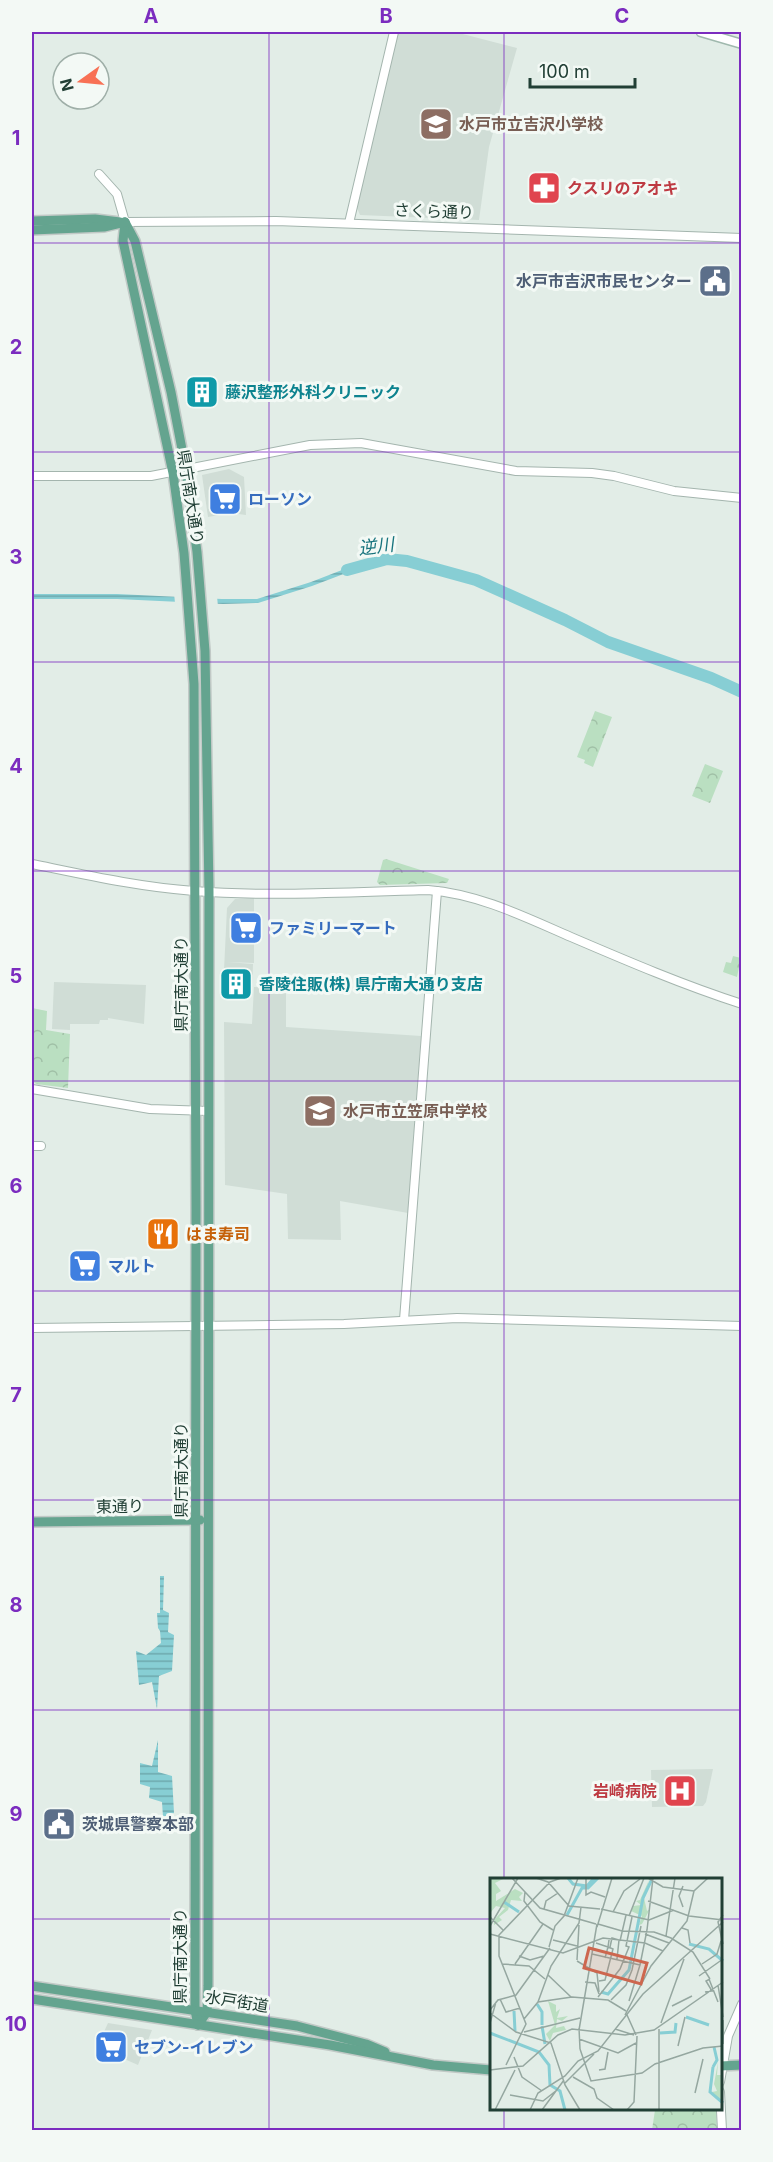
<svg xmlns="http://www.w3.org/2000/svg" width="773" height="2162" viewBox="0 0 773 2162" font-family="Inter,'Noto Sans JP',sans-serif">
	<style>
		.built { fill: #d0ddd6 }
		.forest { fill: url(#forest-crowns) }
		.water { fill: url(#water-rules) }
		.pier { fill: #e2ede7 }
		.lines { fill: none; stroke-linecap: round; stroke-linejoin: round }
		.river { stroke: #87ced4; stroke-width: 12 }
		.tertiary-casing { stroke: #a4b5ae; stroke-width: 10 }
		.secondary-casing { stroke: #a0b9ae; stroke-width: 11 }
		.primary-casing { stroke: #c1c9c6; stroke-width: 12 }
		.tertiary { stroke: #fff; stroke-width: 8 }
		.secondary { stroke: #fff; stroke-width: 8 }
		.primary { stroke: #64a48f; stroke-width: 9 }
		.grid { fill: none; stroke: #7b2cbf; stroke-width: 1.5; stroke-opacity: 0.55 }
		.labels { text-anchor: middle; dominant-baseline: central; stroke-width: 6; stroke-linejoin: round; paint-order: stroke }
		.education-label { font-size: 16px; font-weight: bold; fill: #785e54; stroke: #f3f9f5; text-anchor: start }
		.health-label { font-size: 16px; font-weight: bold; fill: #be3a42; stroke: #f3f9f5; text-anchor: start }
		.street-label { font-size: 16px; fill: #213f35; stroke: #f3f9f5 }
		.service-label { font-size: 16px; font-weight: bold; fill: #4e5e75; stroke: #f3f9f5; text-anchor: end }
		.culture-label { font-size: 16px; font-weight: bold; fill: #0d838f; stroke: #f3f9f5; text-anchor: start }
		.shop-label { font-size: 16px; font-weight: bold; fill: #366cbe; stroke: #f3f9f5; text-anchor: start }
		.food-label { font-size: 16px; font-weight: bold; fill: #c56008; stroke: #f3f9f5; text-anchor: start }
		.water-label { font-size: 18px; font-style: italic; fill: #18747e; stroke: #f3f9f5 }
		.inset-river { fill: none; stroke: #87ced4; stroke-width: 3 }
		.inset-road { fill: none; stroke: #95a7a0; stroke-width: 1.5 }
		.view { fill: #cd674f; fill-opacity: 0.15; stroke: #cd674f; stroke-width: 3 }
		.inset-edge { fill: none; stroke: #213f35; stroke-width: 3 }
		.neatline { fill: none; stroke: #7b2cbf; stroke-width: 2 }
		.grid-label { font-size: 20px; text-anchor: middle; font-weight: bold; fill: #7b2cbf }
	</style>
	<defs>
		<pattern id="forest-crowns" width="20" height="18" patternUnits="userSpaceOnUse" patternTransform="scale(1.5)"><rect width="20" height="18" fill="#badfc1"/><path d="M2 6a3 3 0 1 1 6 0M12 15a3 3 0 1 1 6 0" fill="none" stroke="#a0c0a6"/></pattern>
		<pattern id="water-rules" width="6" height="5" patternUnits="userSpaceOnUse" patternTransform="scale(1.5)"><rect width="6" height="5" fill="#87ced4"/><path d="M0 2.5h6" fill="none" stroke="#6ea9ad"/></pattern>
	</defs>
	<rect width="100%" height="100%" fill="#e2ede7"/>
	<!-- built -->
	<g class="built">
		<path d="M398,32H455L517,48L489,147L479,220L360,215L357,208Z"/>
		<path d="M229,469L244,477L246,515L231,513L208,517L202,475Z"/>
		<path d="M254,898V963L227,962L253,964L252,992L223,991L227,908L235,899Z"/>
		<path d="M54,982L146,985L144,1024L108,1018V1020H100L99,1024H70V1030L52,1029Z"/>
		<path d="M254,987L286,988V1027L421,1036L408,1213L340,1201L341,1240L288,1239L287,1194L225,1185L224,1022L252,1024Z"/>
		<path d="M713,1769L706,1802L703,1806L652,1807L651,1770Z"/>
		<path d="M108,2023L152,2030L138,2065L97,2047Z"/>
	</g>
	<!-- forest -->
	<g class="forest">
		<path d="M595,711L612,717L593,767L584,763L585,760L577,757Z"/>
		<path d="M705,764L723,771L710,803L692,796Z"/>
		<path d="M386,859L449,879L447,883L380,885L377,882L383,860Z"/>
		<path d="M733,956L741,958L737,977L723,972L726,962L731,963Z"/>
		<path d="M32,1008L47,1011L46,1030L70,1034L68,1088L36,1084L32,1080Z"/>
		<path d="M655,2110H716L717,2130H652Z"/>
	</g>
	<!-- water -->
	<g class="water">
		<path d="M360,563L362,567L312,586L258,603L223,604L117,599H32V594H117L222,599H257L311,582Z"/>
		<path d="M160,1576H164L163,1610L169,1613L168,1632L174,1635L172,1671L159,1676L157,1709L152,1682L139,1685L136,1651L146,1655L161,1643L160,1631L158,1628L157,1613H160Z"/>
		<path d="M158,1740V1772L172,1776L174,1813L163,1817L162,1802L149,1798L150,1787L140,1784V1763L152,1766Z"/>
	</g>
	<!-- pier -->
	<path class="pier" d="M174,593L217,596L218,607L175,603Z"/>
	<g class="lines">
		<!-- river -->
		<path class="river" d="M347,570L387,559L407,561L476,580L565,620L608,642L711,678L742,692"/>
		<defs>
			<g id="tertiary">
				<path d="M99,174L117,194L125,222L276,221L742,238"/>
				<path d="M349,223L394,32"/>
				<path d="M32,476H151L310,445L361,443L516,471L592,473L614,476L674,491L742,498"/>
				<path d="M32,864C86,875 139,887 194,891C272,897 351,892 428,890C479,894 525,917 571,937C627,961 683,985 742,1004"/>
				<path d="M32,1089L150,1109L208,1111"/>
				<path d="M32,1146H41"/>
				<path d="M404,1320L437,891"/>
				<path d="M32,1328L344,1324L457,1318L742,1326"/>
				<path d="M720,2082L728,2036L742,2004"/>
				<path d="M720,2092L722,2130"/>
			</g>
			<path id="secondary" d="M701,32L742,44"/>
			<g id="primary">
				<path d="M32,221L95,219L120,222"/>
				<path d="M125,222L135,241L171,392L186,470L197,552L205,651L209,892L208,1986L207,2012L198,2025"/>
				<path d="M125,222L123,241L173,473L184,553L194,684L196,1209L195,2010L198,2025"/>
				<path d="M32,230L104,227L125,222"/>
				<path d="M32,1522L200,1520"/>
				<path d="M32,1986L297,2026L366,2044L385,2052"/>
				<path d="M32,1999L330,2045L433,2065L491,2070"/>
				<path d="M720,2066L742,2065"/>
			</g>
		</defs>
		<!-- tertiary casing -->
		<use href="#tertiary" class="tertiary-casing"/>
		<!-- secondary casing -->
		<use href="#secondary" class="secondary-casing"/>
		<!-- primary casing -->
		<use href="#primary" class="primary-casing"/>
		<!-- tertiary -->
		<use href="#tertiary" class="tertiary"/>
		<!-- secondary -->
		<use href="#secondary" class="secondary"/>
		<!-- primary -->
		<use href="#primary" class="primary"/>
	</g>
	<!-- grid -->
	<path class="grid" d="M269,32V2130M504,32V1880M32,243H742M32,452H742M32,662H742M32,871H742M32,1081H742M32,1291H742M32,1500H742M32,1710H742M32,1919H491M720,1919H742M504,2110V2130"/>
	<!-- icons -->
	<defs>
		<symbol id="school-square" viewBox="-11 -11 22 22"><rect x="-9" y="-9" width="18" height="18" rx="4" fill="#8d6e63" stroke="#f3f9f5"/><path d="M0-5L7-2L0 1L-7-2ZM-4 1L0 2.5L4 1V4Q0 6-4 4Z" fill="#fff"/></symbol>
		<symbol id="pharmacy-square" viewBox="-11 -11 22 22"><rect x="-9" y="-9" width="18" height="18" rx="4" fill="#e0444e" stroke="#f3f9f5"/><path d="M-2-6h4v4h4v4h-4v4h-4v-4h-4v-4h4Z" fill="#fff"/></symbol>
		<symbol id="civic-square" viewBox="-11 -11 22 22"><rect x="-9" y="-9" width="18" height="18" rx="4" fill="#5c6f8a" stroke="#f3f9f5"/><path d="M-.6-6.5H3V-4.5H.6V-3L4-1V1h2V6H-6V1h2V-1L-.6-3ZM-1.2 2.5V6h2.4V2.5Z" fill="#fff"/></symbol>
		<symbol id="building-square" viewBox="-11 -11 22 22"><rect x="-9" y="-9" width="18" height="18" rx="4" fill="#0f9aa8" stroke="#f3f9f5"/><path d="M-4-6H4V6H1V3H-1V6H-4ZM-2.5-4.3h1.7v1.8h-1.7ZM.8-4.3h1.7v1.8H.8ZM-2.5-1h1.7V.8h-1.7ZM.8-1h1.7V.8H.8Z" fill="#fff"/></symbol>
		<symbol id="supermarket-square" viewBox="-11 -11 22 22"><rect x="-9" y="-9" width="18" height="18" rx="4" fill="#3f7fe0" stroke="#f3f9f5"/><path d="M-6-5.5h2.5l.6 2H6L4.5 2H-2.5L-4.4-4H-6ZM-1.5 3.2a1.3 1.3 0 1 0 .1 0ZM3 3.2a1.3 1.3 0 1 0 .1 0Z" fill="#fff"/></symbol>
		<symbol id="restaurant-square" viewBox="-11 -11 22 22"><rect x="-9" y="-9" width="18" height="18" rx="4" fill="#e8710a" stroke="#f3f9f5"/><path d="M-5-6h1v4h1v-4h1v4h1v-4h1v5L-1.5 .5V6h-2V.5L-5-1ZM5-6V6H3V1.5H1.5Q1.5-4 5-6Z" fill="#fff"/></symbol>
		<symbol id="hospital-square" viewBox="-11 -11 22 22"><rect x="-9" y="-9" width="18" height="18" rx="4" fill="#e0444e" stroke="#f3f9f5"/><path d="M-5-5h3v3.5h4V-5h3V5h-3V1.5h-4V5h-3Z" fill="#fff"/></symbol>
	</defs>
	<g fill-rule="evenodd">
		<use href="#school-square" x="417" y="105" width="38" height="38"/>
		<use href="#pharmacy-square" x="525" y="169" width="38" height="38"/>
		<use href="#civic-square" x="696" y="262" width="38" height="38"/>
		<use href="#building-square" x="183" y="373" width="38" height="38"/>
		<use href="#supermarket-square" x="206" y="480" width="38" height="38"/>
		<use href="#supermarket-square" x="227" y="909" width="38" height="38"/>
		<use href="#building-square" x="217" y="965" width="38" height="38"/>
		<use href="#school-square" x="301" y="1092" width="38" height="38"/>
		<use href="#restaurant-square" x="144" y="1215" width="38" height="38"/>
		<use href="#supermarket-square" x="66" y="1247" width="38" height="38"/>
		<use href="#hospital-square" x="661" y="1772" width="38" height="38"/>
		<use href="#civic-square" x="40" y="1805" width="38" height="38"/>
		<use href="#supermarket-square" x="92" y="2028" width="38" height="38"/>
	</g>
	<g class="labels">
		<!-- education labels -->
		<g class="education-label">
			<text x="459" y="124">水戸市立吉沢小学校</text>
			<text x="343" y="1111">水戸市立笠原中学校</text>
		</g>
		<!-- health labels -->
		<g class="health-label">
			<text x="567" y="188">クスリのアオキ</text>
			<text x="657" y="1791" text-anchor="end">岩崎病院</text>
		</g>
		<!-- street labels -->
		<g class="street-label">
			<text transform="translate(434 211) rotate(2)">さくら通り</text>
			<text transform="translate(191 497) rotate(81)">県庁南大通り</text>
			<text transform="translate(181 984) rotate(-90)">県庁南大通り</text>
			<text transform="translate(181 1470) rotate(-90)">県庁南大通り</text>
			<text transform="translate(120 1506) rotate(-1)">東通り</text>
			<text transform="translate(180 1956) rotate(-90)">県庁南大通り</text>
			<text transform="translate(237 2001) rotate(9)">水戸街道</text>
		</g>
		<!-- service labels -->
		<g class="service-label">
			<text x="692" y="281">水戸市吉沢市民センター</text>
			<text x="82" y="1824" text-anchor="start">茨城県警察本部</text>
		</g>
		<!-- culture labels -->
		<g class="culture-label">
			<text x="225" y="392">藤沢整形外科クリニック</text>
			<text x="259" y="984">香陵住販(株) 県庁南大通り支店</text>
		</g>
		<!-- shop labels -->
		<g class="shop-label">
			<text x="248" y="499">ローソン</text>
			<text x="269" y="928">ファミリーマート</text>
			<text x="108" y="1266">マルト</text>
			<text x="134" y="2047">セブン-イレブン</text>
		</g>
		<!-- food labels -->
		<g class="food-label">
			<text x="186" y="1234">はま寿司</text>
		</g>
		<!-- water labels -->
		<g class="water-label">
			<text transform="translate(376 546) rotate(-7)">逆川</text>
		</g>
	</g>
	<!-- overview -->
	<g transform="translate(490 1878)">
		<rect width="232" height="232" fill="#e2ede7"/>
		<path d="M0,0H15L5,5L11,13L6,16V23L25,11L33,15L29,19L32,23L21,22L18,32L9,39L12,42L4,47V42L15,30L6,28L1,34ZM159,2L154,20L157,33L160,31L152,46L149,47L152,38L141,33L143,28L151,27L146,23L150,22ZM58,123L66,127V134L70,131L67,140L78,138L72,143L67,141L66,150L74,148L76,152L63,155L60,163L56,156L65,147ZM228,184L227,197H232L231,223L222,214L227,213L224,206Z" fill="#badfc1"/>
		<path class="inset-river" d="M78,0L83,6L97,8L104,0M14,24L29,34M77,37L92,10H98L108,0M199,66L219,71L233,83M111,114L118,116L139,92L153,20L162,1M47,126L52,134V147M24,133L25,153M196,139L219,147M52,148L55,166M0,155L49,174L59,187L60,207L70,213L75,232M170,155L185,154L186,145M223,189L220,214L233,225M223,189L227,182L224,169"/>
		<path class="inset-road" d="M22,0L50,30L106,46M46,0L58,4L79,28L110,31M96,0V17L101,14L115,19M158,0L173,9L204,13M193,8L189,18L193,29M35,14L34,23L50,44L63,52M158,23L199,38L233,42M54,31L56,23L68,15M111,31L159,42L184,32M123,34L134,13L150,1M233,37L228,44L233,66M139,38L154,0M0,39L13,52M108,46L132,53L164,54L181,60L203,74L220,101M0,48L28,0M107,49L122,0M192,50L198,52L200,65M157,52L163,0M0,56L73,75L113,60L155,65L173,73M155,56L179,65M176,58L185,0M63,62L87,68M130,63L136,37M106,65L118,69L115,80M59,69L65,48L74,38L88,0M120,69L122,60L129,62L127,81M102,76L150,87M29,78L40,82L54,78M87,82L89,47M87,83L107,95L109,114M12,86L39,88L55,101M25,86L53,46M212,86L227,76L231,63M150,87L157,52M58,97L81,119M209,98L233,81M219,101L228,124M109,103L115,102L123,71L118,69L119,62M95,104L105,105L109,116M228,107L233,139M215,114L222,113L216,103L220,101M108,119L130,91L139,69L136,68L142,39M10,121L16,134L30,130M121,122L136,107L142,92L151,48M139,123L150,87M48,124L61,88L89,45L91,29M182,128L202,118M0,132L8,122L26,117L60,70M0,135L26,154L61,165L75,207L90,232M135,137L161,88L197,43L204,13L218,0M137,137L146,157M34,141L48,124L82,119L118,122L136,133M233,142V166M0,145L6,124M171,145L194,81M89,150L90,171M125,151L144,157M169,151V232M89,152L107,46M34,154L90,140M89,161L128,175L146,165M188,168L195,139M90,171L101,203L152,195L165,186L213,170L233,168M24,179L32,199L52,213M16,187L36,146L9,78V57L60,4L71,0M0,192L33,188L68,157L82,151L135,157L164,152L233,104M109,192L115,191L118,174M83,199L104,211L107,220L124,232M75,205L104,176M205,215L213,181M20,217L53,223L67,212M5,232L25,192M40,232L48,215L75,198L88,183L108,173L153,116L233,44M52,232L74,202M137,232L144,224L147,158"/>
		<path class="view" d="M99,70L157,85L151,106L94,90Z"/>
		<rect width="232" height="232" class="inset-edge"/>
	</g>
	<!-- border -->
	<rect width="773" height="2162" fill="none" stroke="#f3f9f5" stroke-width="66"/>
	<!-- north arrow -->
	<g transform="translate(81 81) rotate(255)"><circle r="28" fill="#f3f9f5" stroke="#9fafa8" stroke-width="1.5"/>
	<path d="M0-4.5L10 22L0 15L-10 22Z" fill="#f87155"/>
	<text y="-9" font-size="16" font-weight="bold" text-anchor="middle" fill="#213f35">N</text>
	</g>
	<!-- scale -->
	<path d="M530 78v9h105v-9" fill="none" stroke="#213f35" stroke-width="3"/>
	<text x="539" y="78" font-size="18" fill="#213f35" stroke="#f3f9f5" stroke-width="4.5" paint-order="stroke">100 m</text>
	<rect x="33" y="33" width="707" height="2096" class="neatline"/>
	<g class="grid-label">
		<text x="151" y="23">A</text>
		<text x="386" y="23">B</text>
		<text x="622" y="23">C</text>
		<text x="16" y="145">1</text>
		<text x="16" y="354">2</text>
		<text x="16" y="564">3</text>
		<text x="16" y="773">4</text>
		<text x="16" y="983">5</text>
		<text x="16" y="1193">6</text>
		<text x="16" y="1402">7</text>
		<text x="16" y="1612">8</text>
		<text x="16" y="1821">9</text>
		<text x="16" y="2031">10</text>
	</g>
</svg>
